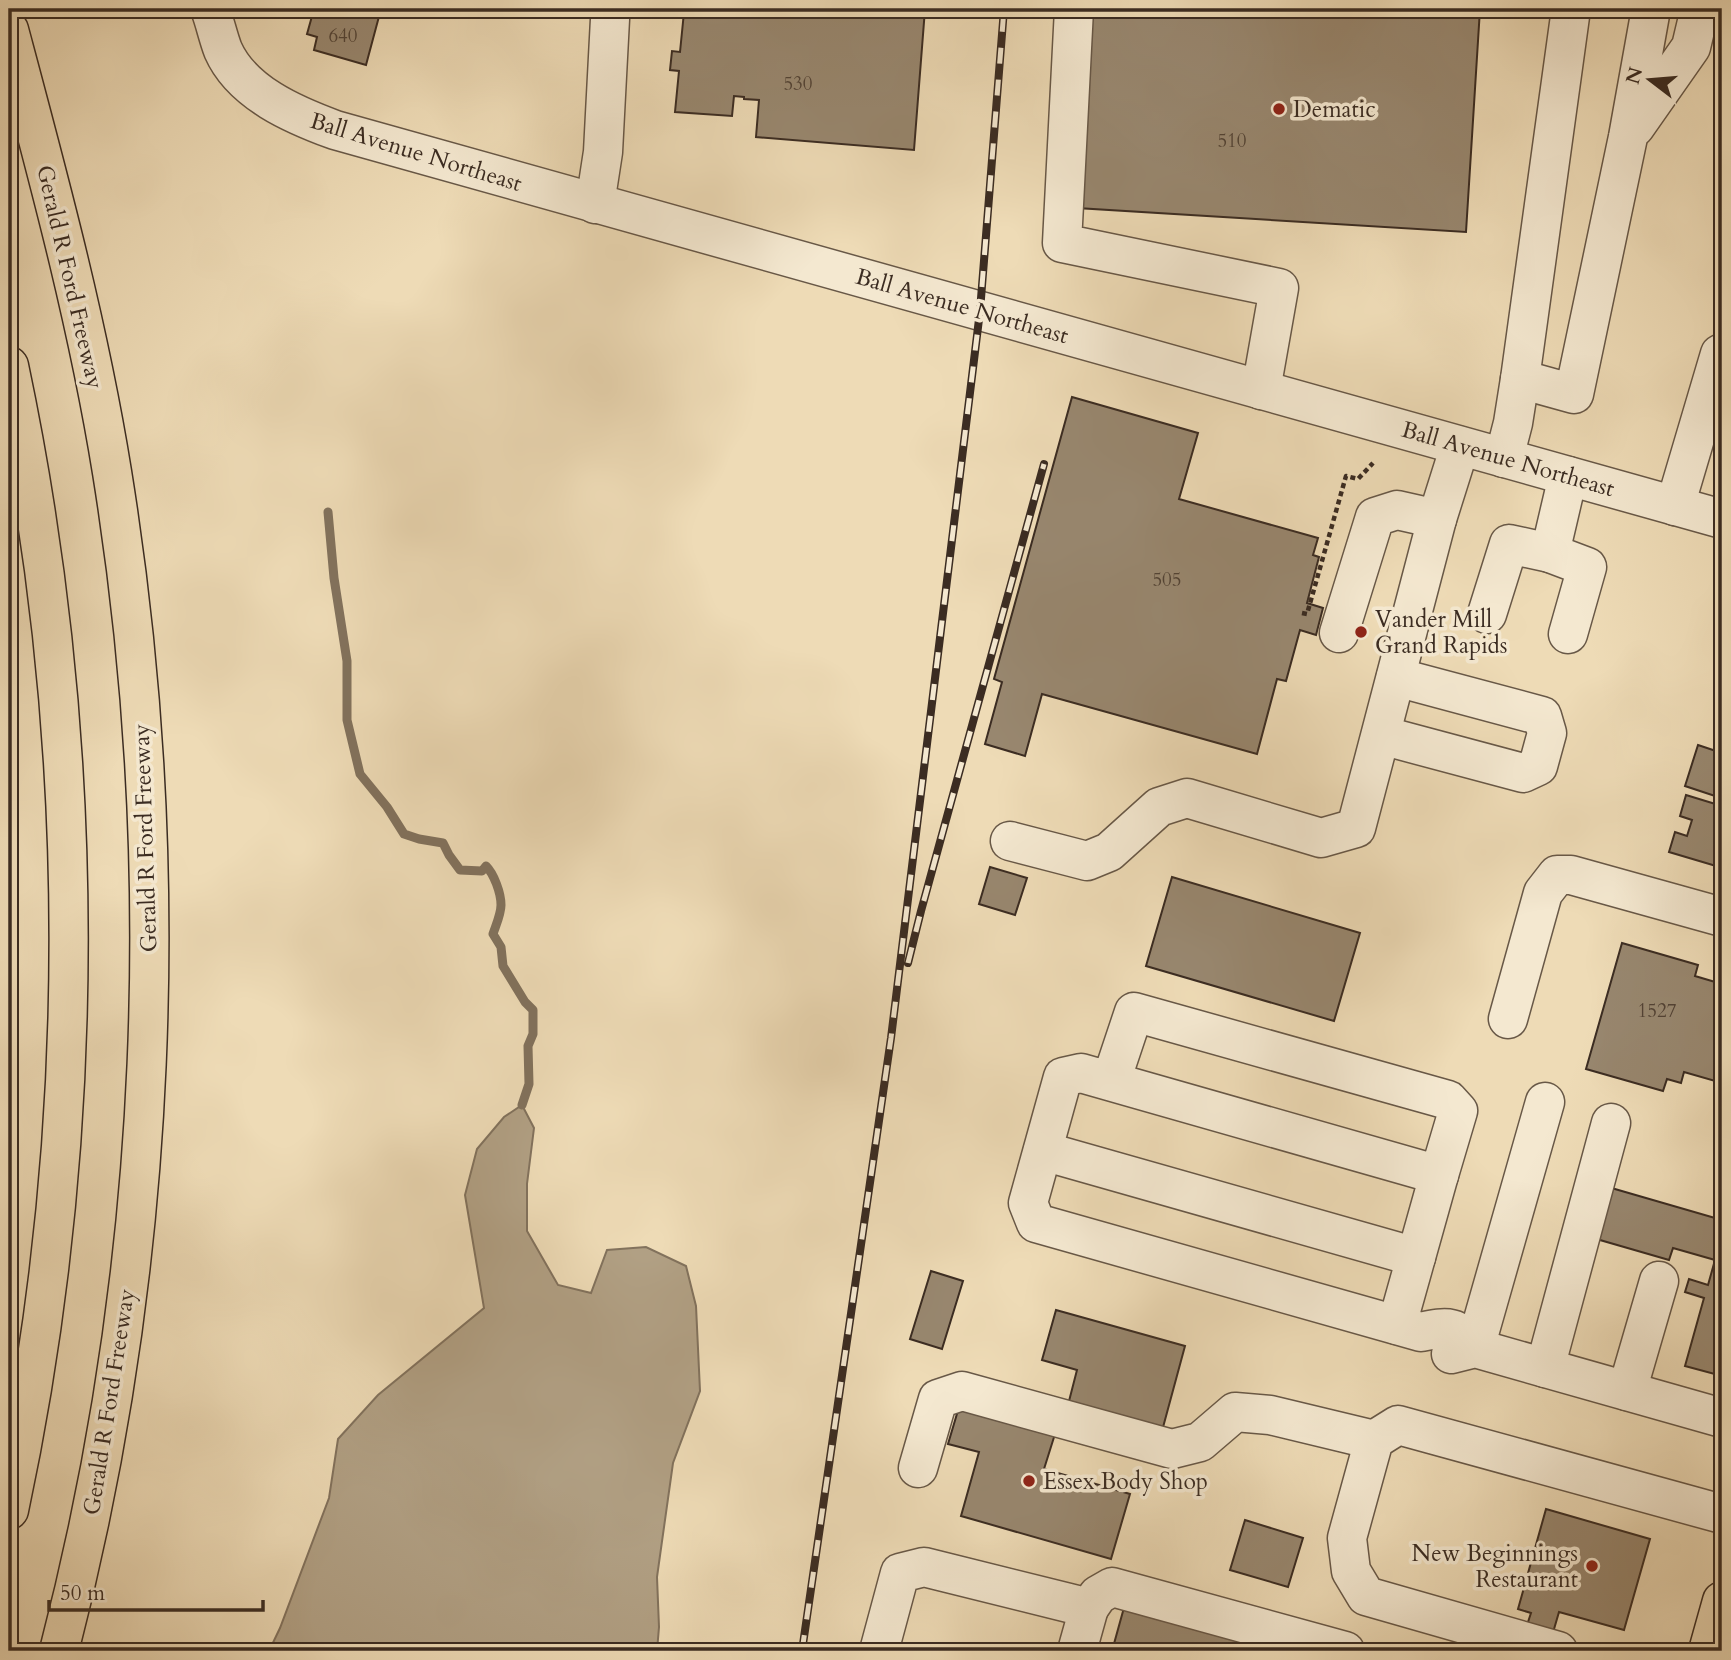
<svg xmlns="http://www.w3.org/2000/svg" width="1731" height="1660" viewBox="0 0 1731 1660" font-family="Cardo,serif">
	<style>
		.water { fill: #b1a084; stroke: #82725d; stroke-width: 2 }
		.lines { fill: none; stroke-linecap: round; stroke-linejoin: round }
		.stream { stroke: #82725d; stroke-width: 9 }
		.building { fill: #98876f; stroke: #3b2c22; stroke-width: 2 }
		.minor-casing { stroke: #685847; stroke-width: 41 }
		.major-casing { stroke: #3b2c22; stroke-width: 41 }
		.highway-casing { stroke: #3b2c22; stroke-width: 41 }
		.path { stroke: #3b2c22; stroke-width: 4.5; stroke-dasharray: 5 3.5; stroke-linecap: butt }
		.minor { stroke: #f4e8d0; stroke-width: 38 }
		.major { stroke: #eedbb6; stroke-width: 38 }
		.highway { stroke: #eedbb6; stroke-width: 38 }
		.rail-casing { stroke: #3b2c22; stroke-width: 8 }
		.rail { stroke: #f4e8d0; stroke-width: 5; stroke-dasharray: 16; stroke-linecap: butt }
		.poi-dot { fill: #8f2418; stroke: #f4e8d0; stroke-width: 2.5 }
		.labels { text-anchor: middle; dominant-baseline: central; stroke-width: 7; stroke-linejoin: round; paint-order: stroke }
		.number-label { font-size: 19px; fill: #524335 }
		.poi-label { font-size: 23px; fill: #3b2c22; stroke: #f4e8d0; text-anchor: start }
		.street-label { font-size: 23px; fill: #3b2c22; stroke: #f4e8d0 }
	</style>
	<rect width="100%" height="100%" fill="#eedbb6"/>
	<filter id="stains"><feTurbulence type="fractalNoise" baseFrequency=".00286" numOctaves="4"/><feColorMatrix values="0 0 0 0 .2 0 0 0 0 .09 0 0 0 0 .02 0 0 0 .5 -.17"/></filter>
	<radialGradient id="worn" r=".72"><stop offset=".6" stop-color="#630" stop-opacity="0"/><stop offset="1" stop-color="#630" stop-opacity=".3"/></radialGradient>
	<!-- water -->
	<path class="water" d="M522,1105L534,1128L527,1184V1231L558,1285L591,1293L607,1250L646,1247L686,1266L696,1306L700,1391L673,1463L657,1577L659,1627L657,1651H269L280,1628L329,1498L338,1439L378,1395L484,1308L465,1195L477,1149L504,1117Z"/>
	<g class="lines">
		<!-- stream -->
		<path class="stream" d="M328,512L334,578L347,661V720L360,774L387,807L404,834L419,839L443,843L449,855L460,870L482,871L486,866C494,874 501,893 501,905C501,914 496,925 493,934L501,947L503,966L525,1002L533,1010V1034L528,1046L529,1084L522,1105"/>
	</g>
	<!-- building -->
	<g class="building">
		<path d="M314,9H381L366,65L314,50L317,37L307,34Z"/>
		<path d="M638,9H925L914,150L756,137L759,100L744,99V97L734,96L732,116L675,112L679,71L670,70L672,51L680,52L684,12Z"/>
		<path d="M1090,9H1480L1466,232L1077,208Z"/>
		<path d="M1072,397L1198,433L1179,499L1318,538L1313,555L1319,557L1307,603L1323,608L1316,635L1300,630L1286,681L1277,679L1257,754L1042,694L1025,756L985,744L1002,682L994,679Z"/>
		<path d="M1698,745L1722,753V784L1718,797L1685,786Z"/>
		<path d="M1686,795L1722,806V846L1716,866L1669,852L1675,832L1687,836L1692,820L1680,816Z"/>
		<path d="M990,867L1027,878L1015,915L979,904Z"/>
		<path d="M1172,877L1360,933L1334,1021L1146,966Z"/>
		<path d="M1622,943L1698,965L1695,976L1722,984V1083L1684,1072L1681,1083L1667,1079L1663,1091L1586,1069Z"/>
		<path d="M1608,1187L1722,1220V1376L1685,1366L1704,1298L1685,1292L1689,1279L1708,1285L1715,1260L1673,1248L1669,1260L1593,1238Z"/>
		<path d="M931,1271L963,1281L942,1349L910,1339Z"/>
		<path d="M1056,1310L1185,1346L1162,1431L1068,1405L1077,1370L1042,1360Z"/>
		<path d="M959,1407L1055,1434L1044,1469L1130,1494L1111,1559L961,1516L979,1452L948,1444Z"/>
		<path d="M1546,1509L1650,1539L1624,1630L1559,1612L1552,1636L1526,1628L1531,1613L1518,1609Z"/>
		<path d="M1245,1520L1303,1538L1288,1587L1230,1570Z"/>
		<path d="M1125,1604L1292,1651H1112Z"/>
	</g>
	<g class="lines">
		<defs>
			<g id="minor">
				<path d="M210,9C215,22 218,37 223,50C242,93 294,115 335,130L1722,519"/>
				<path d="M1074,9L1062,243L1279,288L1261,390"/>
				<path d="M1635,127L1691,47L1700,9"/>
				<path d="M595,204L603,152L610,19"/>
				<path d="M1520,379L1574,394L1628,137L1651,9"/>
				<path d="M1504,458L1513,423L1520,379L1571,9"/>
				<path d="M1675,506L1720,354L1722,353"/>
				<path d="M1437,519L1460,446"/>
				<path d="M1550,553L1568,476"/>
				<path d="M1487,614L1509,544L1550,553L1587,567L1568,634"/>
				<path d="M1381,735L1523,773L1538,766L1547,733L1542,716L1396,677"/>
				<path d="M1010,841L1087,861L1109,852L1159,807L1187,798L1321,838L1356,828L1437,519L1397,510L1375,517L1339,633"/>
				<path d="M1508,1019L1543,893L1557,875H1571L1722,917"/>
				<path d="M1111,1081L1134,1012L1448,1100L1458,1111L1439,1175L1081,1073L1063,1077L1028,1203L1036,1223L1421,1332C1448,1326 1458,1325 1475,1348"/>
				<path d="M1043,1151L1416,1257"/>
				<path d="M1397,1325L1439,1175"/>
				<path d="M1475,1348L1545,1102"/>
				<path d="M1451,1354L1475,1348L1722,1418"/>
				<path d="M1545,1368L1611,1123"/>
				<path d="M1627,1391L1659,1281"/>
				<path d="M918,1468L938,1399L962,1391L1172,1449L1200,1442L1235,1412L1270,1415L1374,1440"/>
				<path d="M879,1651L900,1573L924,1567L1089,1608L1098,1595L1112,1587L1345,1651"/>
				<path d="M1077,1651L1089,1608"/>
				<path d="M1558,1651L1366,1596L1351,1571L1347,1538L1374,1440L1398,1425L1722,1514"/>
			</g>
			<path id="major" d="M1708,1651L1722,1601"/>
			<g id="highway">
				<path d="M9,30C48,176 88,323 112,472C175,863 159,1267 59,1651"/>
				<path d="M9,366C88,741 89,1135 9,1510"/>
			</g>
		</defs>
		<!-- minor casing -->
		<use href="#minor" class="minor-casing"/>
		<!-- major casing -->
		<use href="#major" class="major-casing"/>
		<!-- highway casing -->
		<use href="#highway" class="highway-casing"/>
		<!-- path -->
		<path class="path" d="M1302,613L1307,614L1346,476L1358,479L1373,463"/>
		<!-- minor -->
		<use href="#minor" class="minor"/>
		<!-- major -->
		<use href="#major" class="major"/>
		<!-- highway -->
		<use href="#highway" class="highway"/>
		<defs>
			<g id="rail">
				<path d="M908,963L921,911L1044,464"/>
				<path d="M802,1651L891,1038L980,311L1004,9"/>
			</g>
		</defs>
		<!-- rail casing -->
		<use href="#rail" class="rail-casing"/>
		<!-- rail -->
		<use href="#rail" class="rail"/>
	</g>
	<!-- markers -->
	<g class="poi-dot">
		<circle cx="1279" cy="109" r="7"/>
		<circle cx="1361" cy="632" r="7"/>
		<circle cx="1029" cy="1481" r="7"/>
		<circle cx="1592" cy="1566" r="7"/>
	</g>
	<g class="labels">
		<!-- number labels -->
		<g class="number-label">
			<text x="343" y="36">640</text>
			<text x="798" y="84">530</text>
			<text x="1232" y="141">510</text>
			<text x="1167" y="580">505</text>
			<text x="1657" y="1011">1527</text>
		</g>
		<!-- poi labels -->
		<g class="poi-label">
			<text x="1293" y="109">Dematic</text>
			<text x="1375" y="619">Vander Mill<tspan x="1375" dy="26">Grand Rapids</tspan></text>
			<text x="1043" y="1481">Essex Body Shop</text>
			<text x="1578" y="1553" text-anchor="end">New Beginnings<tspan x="1578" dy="26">Restaurant</tspan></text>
		</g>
		<!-- street labels -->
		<g class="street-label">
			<text transform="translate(416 152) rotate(17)">Ball Avenue Northeast</text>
			<text transform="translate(70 277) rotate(77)">Gerald R Ford Freeway</text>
			<text transform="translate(962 306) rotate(16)">Ball Avenue Northeast</text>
			<text transform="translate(1508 459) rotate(16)">Ball Avenue Northeast</text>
			<text transform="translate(145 838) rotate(-92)">Gerald R Ford Freeway</text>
			<text transform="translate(109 1402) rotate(-81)">Gerald R Ford Freeway</text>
		</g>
	</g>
	<!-- margin -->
	<rect width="1731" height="1660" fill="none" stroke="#eedbb6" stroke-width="35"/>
	<rect x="10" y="10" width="1710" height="1639" fill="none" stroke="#3b2c22" stroke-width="3.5"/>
	<rect x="18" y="18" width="1696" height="1625" fill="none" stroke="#3b2c22" stroke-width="2"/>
	<!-- north arrow -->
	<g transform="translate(1650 80) rotate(286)" stroke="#f4e8d0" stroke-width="5" paint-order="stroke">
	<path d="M0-5L12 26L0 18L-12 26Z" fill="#3b2c22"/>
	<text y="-10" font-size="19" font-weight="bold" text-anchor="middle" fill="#3b2c22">N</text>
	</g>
	<!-- scale -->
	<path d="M49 1600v10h214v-10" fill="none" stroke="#3b2c22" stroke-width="3.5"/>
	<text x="60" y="1600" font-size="21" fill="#3b2c22" stroke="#f4e8d0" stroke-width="5" paint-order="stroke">50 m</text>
	<rect width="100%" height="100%" filter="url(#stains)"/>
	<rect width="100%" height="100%" fill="url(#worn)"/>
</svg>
